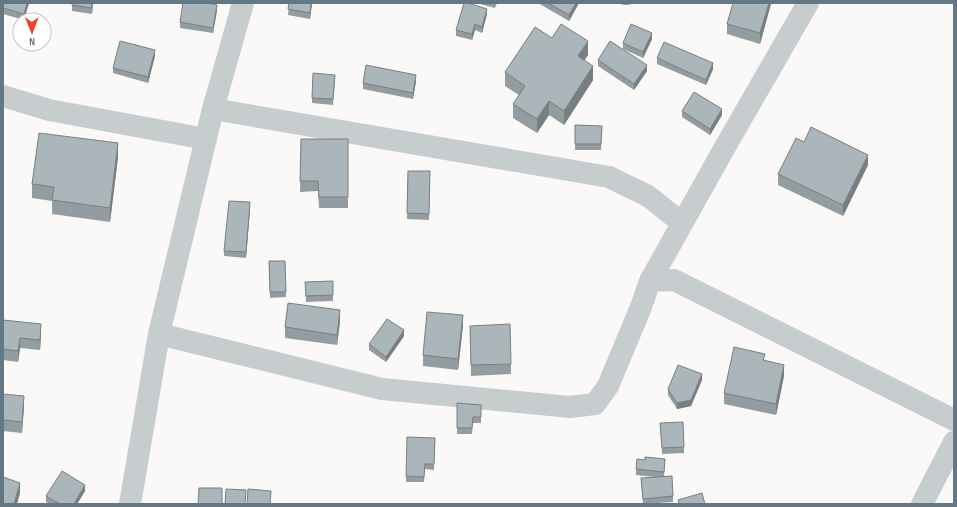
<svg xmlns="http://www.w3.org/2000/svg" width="957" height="507" viewBox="0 0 957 507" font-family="'Sofia Sans Condensed',sans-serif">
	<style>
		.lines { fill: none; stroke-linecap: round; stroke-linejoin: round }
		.minor { stroke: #c7cccf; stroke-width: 22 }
		.wall { fill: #939da1 }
		.shaded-wall { fill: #787f83 }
		.building { fill: #abb6bb; stroke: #787f83 }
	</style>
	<rect width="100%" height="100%" fill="#faf9f7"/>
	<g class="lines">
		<!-- minor -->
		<g class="minor">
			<path d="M243,3L213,109L159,334L382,389L570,407L595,404L608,386L641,307L650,281L674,280L954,420"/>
			<path d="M3,96L49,110L206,139"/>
			<path d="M213,109L609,177L648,196L682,223"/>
			<path d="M650,281L725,147L808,3"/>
			<path d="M130,504L159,334"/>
			<path d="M922,504L954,442"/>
		</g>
	</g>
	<!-- wall -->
	<g class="wall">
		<path d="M3,3H29L24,20L3,14Z"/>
		<path d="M72,3H93L92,14L72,11Z"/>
		<path d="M289,3H312L310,19L288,15Z"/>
		<path d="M476,3H497L495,8Z"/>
		<path d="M538,3H579L569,21Z"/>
		<path d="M617,3H632L629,5H624Z"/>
		<path d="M771,3L760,44L727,34V24Z"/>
		<path d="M217,10L213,33L180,28V22Z"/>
		<path d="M487,14L482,33L475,30L472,40L456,36V30Z"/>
		<path d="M552,38L588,55L584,60L593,80L564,125L549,115L537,133L513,118V104L519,95L505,86V72Z"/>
		<path d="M652,39L643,58L623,49V43Z"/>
		<path d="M155,56L148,83L113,73V68Z"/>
		<path d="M657,58L713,69L706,85L657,64Z"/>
		<path d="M598,60L647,71L634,90L598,66Z"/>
		<path d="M335,80L333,105L312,103V98Z"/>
		<path d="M416,81L413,99L363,89V83Z"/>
		<path d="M682,111L722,115L710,135L682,117Z"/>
		<path d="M575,125L602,126L601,150H575Z"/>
		<path d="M301,139H348V208H319L318,191L300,192Z"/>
		<path d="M804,142L868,165L843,216L778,185V174Z"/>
		<path d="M118,157L110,222L52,214V201L32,198V184Z"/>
		<path d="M408,171H430L429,220L407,219Z"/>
		<path d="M250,208L246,258L224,256V251Z"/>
		<path d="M269,261H285L286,297L270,298Z"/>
		<path d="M305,282L333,295V301L306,302Z"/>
		<path d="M3,320L41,335L40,350L20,348L18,362L3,360Z"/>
		<path d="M340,321L337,345L285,338V327Z"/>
		<path d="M463,325L458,370L423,366V355Z"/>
		<path d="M470,326L511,364V374L471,376Z"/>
		<path d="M404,336L386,362L369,350V344Z"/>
		<path d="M765,361L784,376L776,415L724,404V393Z"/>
		<path d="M702,380L691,406L677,409L668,395V389Z"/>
		<path d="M3,394L24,406L22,433L3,431Z"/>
		<path d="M457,403L481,405V423H473L472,434H457Z"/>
		<path d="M660,423L684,447V453L662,454Z"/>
		<path d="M435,443L434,470L425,469L424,482H406V476Z"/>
		<path d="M665,465L664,476L673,496V502L643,504L641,478L655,477L636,475V469Z"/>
		<path d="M85,491L77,504H50L46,502V496Z"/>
	</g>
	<!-- shaded-wall -->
	<g class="shaded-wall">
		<path d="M27,3H29L24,20V14Z"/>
		<path d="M92,3H93L92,14Z"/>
		<path d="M311,3H312L310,19V13Z"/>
		<path d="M576,3H579L569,21V15Z"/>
		<path d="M769,3H771V4L760,44V33Z"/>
		<path d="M217,5V10L213,33V28Z"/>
		<path d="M487,9V14L482,33V27Z"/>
		<path d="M475,24V30L472,40V34Z"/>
		<path d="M652,33V39L643,58V52Z"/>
		<path d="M588,41V55L578,70V56Z"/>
		<path d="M155,50V56L148,83V77Z"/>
		<path d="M713,63V69L706,85V80Z"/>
		<path d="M647,65V71L634,90V84Z"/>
		<path d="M593,66V80L564,125V111Z"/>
		<path d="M416,75V81L413,99V93Z"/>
		<path d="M549,101V115L537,133V119Z"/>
		<path d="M722,109V115L710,135V129Z"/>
		<path d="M118,143V157L110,222V208Z"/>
		<path d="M868,155V165L843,216V205Z"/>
		<path d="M250,202V208L246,258V252Z"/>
		<path d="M340,310V321L337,345V335Z"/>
		<path d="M463,315V325L458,370V359Z"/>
		<path d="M41,324V335L40,350V340Z"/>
		<path d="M404,330V336L386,362V357Z"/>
		<path d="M20,338V348L18,362V351Z"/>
		<path d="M784,365V376L776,415V404Z"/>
		<path d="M702,374V380L691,406L677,409V403Z"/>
		<path d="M24,396V406L22,433V422Z"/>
		<path d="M20,483V493L17,504H14Z"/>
		<path d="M85,485V491L77,504H74Z"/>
	</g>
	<!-- building -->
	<g class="building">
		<path d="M3,3H27L24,14L3,8Z"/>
		<path d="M72,3H92V8L72,5Z"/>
		<path d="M183,3H208L217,5L213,28L180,22Z"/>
		<path d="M289,3H311L310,13L288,9Z"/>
		<path d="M464,3H468L487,9L482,27L475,24L472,34L456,30Z"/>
		<path d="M548,3H576L569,15Z"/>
		<path d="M733,3H769L760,33L727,24Z"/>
		<path d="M561,24L588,41L578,56L593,66L564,111L549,101L537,119L513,104L525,86L505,72L535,27L552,38Z"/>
		<path d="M631,24L652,33L643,52L623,43Z"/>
		<path d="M120,41L155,50L148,77L113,68Z"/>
		<path d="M610,41L647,65L634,84L598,60Z"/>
		<path d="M664,42L713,63L706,80L657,58Z"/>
		<path d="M366,65L416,75L413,93L363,83Z"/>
		<path d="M313,73L335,75L333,99L312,98Z"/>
		<path d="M694,92L722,109L710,129L682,111Z"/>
		<path d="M575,125L602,126L601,144H575Z"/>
		<path d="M811,127L868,155L843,205L778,174L796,138L804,142Z"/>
		<path d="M39,133L118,143L110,208L52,200L54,187L32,184Z"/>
		<path d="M301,139H348V197H319L318,181H300Z"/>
		<path d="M408,171H430L429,214L407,213Z"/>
		<path d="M229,201L250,202L246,252L224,251Z"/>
		<path d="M269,261H285L286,292H270Z"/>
		<path d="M333,281V295L306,296L305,282Z"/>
		<path d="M288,303L340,310L337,335L285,327Z"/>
		<path d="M427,312L463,315L458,359L423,355Z"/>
		<path d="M387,319L404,330L386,357L369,344Z"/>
		<path d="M3,320L41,324L40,340L20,338L18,351L3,349Z"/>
		<path d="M510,324L511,364L471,365L470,326Z"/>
		<path d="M734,347L765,354L763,360L784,365L776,404L724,393Z"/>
		<path d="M678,365L702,374L691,400L677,403L668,389Z"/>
		<path d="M3,394L24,396L22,422L3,420Z"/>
		<path d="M457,403L481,405V417H473L472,428H457Z"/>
		<path d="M683,422L684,447L662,448L660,423Z"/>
		<path d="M407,437L435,438L434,464H425L424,477L406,476Z"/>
		<path d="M645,457L665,459L664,472L636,469L637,459L645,460Z"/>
		<path d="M62,471L85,485L74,504H60L46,496Z"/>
		<path d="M672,476L673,496L643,499L641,478Z"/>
		<path d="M3,477L20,483L14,504H3Z"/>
		<path d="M199,488H222V504H198Z"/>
		<path d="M226,489L246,490L245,504H225Z"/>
		<path d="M248,489L271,491L270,504H247Z"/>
		<path d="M702,493L705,504H679L678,500Z"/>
	</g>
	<!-- border -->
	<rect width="957" height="507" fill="none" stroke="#637884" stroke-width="8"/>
	<!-- north arrow -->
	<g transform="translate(32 32) rotate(179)"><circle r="19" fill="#ffffff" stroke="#c1c9ce"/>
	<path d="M0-3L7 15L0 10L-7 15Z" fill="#ee4522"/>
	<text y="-6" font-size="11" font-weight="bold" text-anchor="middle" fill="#637884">N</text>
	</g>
</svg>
